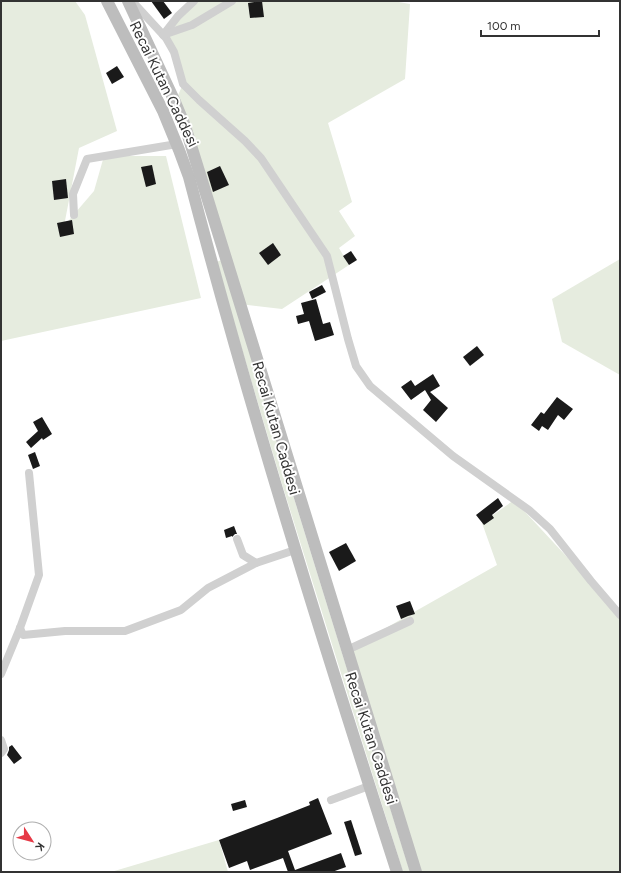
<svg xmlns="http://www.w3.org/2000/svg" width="621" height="873" viewBox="0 0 621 873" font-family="Figtree,sans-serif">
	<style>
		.green { fill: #e6ecdf }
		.building { fill: #1a1a1a }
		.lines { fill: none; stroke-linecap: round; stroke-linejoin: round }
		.street { stroke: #d0d0d0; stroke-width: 8 }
		.secondary { stroke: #bdbdbd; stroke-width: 12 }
		.labels { text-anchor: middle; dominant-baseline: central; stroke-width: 4; stroke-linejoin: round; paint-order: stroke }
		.street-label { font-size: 15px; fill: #333; stroke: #fff }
	</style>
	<rect width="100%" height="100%" fill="#fff"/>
	<!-- green -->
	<g class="green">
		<path d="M1,1H75L85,15L117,131L79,148L64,226L94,191L104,156H166L201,298L1,341Z"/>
		<path d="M196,1H393L410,4L405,79L328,123L352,202L339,211L355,236L339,248L349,265L282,309L240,304L175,102L183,84L163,35Z"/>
		<path d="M620,259V375L562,342L552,299Z"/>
		<path d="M222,260L288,479L410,872H403L282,484L216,262Z"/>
		<path d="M514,500L607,600L620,612V872H416L347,650L497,565L482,523Z"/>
		<path d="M219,840L228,872H111Z"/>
	</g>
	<!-- building -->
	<g class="building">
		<path d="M151,1H163L172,13L164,19Z"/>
		<path d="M262,1L264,17L250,18L248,3Z"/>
		<path d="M117,66L124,77L112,84L106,73Z"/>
		<path d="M152,165L156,184L146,187L141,167Z"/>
		<path d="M220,166L229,185L213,192L207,172Z"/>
		<path d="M66,179L68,198L54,200L52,181Z"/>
		<path d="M72,220L74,234L60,237L57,223Z"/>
		<path d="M273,243L281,255L268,265L259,253Z"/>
		<path d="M351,251L357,260L349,265L343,256Z"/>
		<path d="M322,285L326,292L312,299L309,292Z"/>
		<path d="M316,299L323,324L330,322L334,335L315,341L309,321L298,324L296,316L304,314L301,303Z"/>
		<path d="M477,346L484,355L470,366L463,357Z"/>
		<path d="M433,374L440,386L430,392L448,408L436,422L423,410L431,400L425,390L411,400L401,387L411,380L415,386Z"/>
		<path d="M557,397L573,409L564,420L558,415L548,430L542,426L539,431L531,425L541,412L544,414Z"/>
		<path d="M42,417L52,434L43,440L42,438L31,448L26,442L38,431L33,422Z"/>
		<path d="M35,452L40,466L33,469L28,455Z"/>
		<path d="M498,498L503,506L492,515L494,518L484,525L476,515Z"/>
		<path d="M234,526L237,534H235L232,537V536L226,538L224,530Z"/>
		<path d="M346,543L356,561L339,571L329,552Z"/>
		<path d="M410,601L415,614L408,616L401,619L396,606Z"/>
		<path d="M12,745L22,758L14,764L7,755L9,750V747Z"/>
		<path d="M318,798L332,834L288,851L295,870L341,853L346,867L332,872H288L283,858L250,870L247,861L229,868L219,840L277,818L310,805L309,802Z"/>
		<path d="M245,800L247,807L233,811L231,804Z"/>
		<path d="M351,820L362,854L355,856L344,822Z"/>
	</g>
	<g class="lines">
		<!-- street -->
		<g class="street">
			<path d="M132,1L166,38L174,52L183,84L199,100L245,141L261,158L327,256L348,339L356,366L370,386L453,456L529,510L550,529L591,581L620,615"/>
			<path d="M164,34L178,16L194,1"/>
			<path d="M163,35L192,25L232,1"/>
			<path d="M74,215L73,194L87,159L177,144"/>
			<path d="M237,539L243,555L256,563L295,550"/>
			<path d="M20,628L23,635L65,631H125L181,610L208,588L256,563"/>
			<path d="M347,650L410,621"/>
			<path d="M1,674L20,628L39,575L29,473"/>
			<path d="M1,740L4,749L1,753"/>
			<path d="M331,800L369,786"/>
		</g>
		<!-- secondary -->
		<g class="secondary">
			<path d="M107,1L163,111L179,150L189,177C250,411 323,642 397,872"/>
			<path d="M128,1L175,102L185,126L416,872"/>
		</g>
	</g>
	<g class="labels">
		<!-- street labels -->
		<g class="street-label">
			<text transform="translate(164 84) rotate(64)">Recai Kutan Caddesi</text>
			<text transform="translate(276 428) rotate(74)">Recai Kutan Caddesi</text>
			<text transform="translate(371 738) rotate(72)">Recai Kutan Caddesi</text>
		</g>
	</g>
	<!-- border -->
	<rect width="621" height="873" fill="none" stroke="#333333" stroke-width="4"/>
	<!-- north arrow -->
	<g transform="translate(32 841) rotate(126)"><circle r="19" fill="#ffffff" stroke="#adadad"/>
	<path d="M0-3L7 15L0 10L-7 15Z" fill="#e63946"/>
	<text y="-6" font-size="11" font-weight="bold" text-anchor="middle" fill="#333333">K</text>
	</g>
	<!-- scale -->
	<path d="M481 30v6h118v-6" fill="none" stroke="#333333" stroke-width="2"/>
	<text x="487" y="30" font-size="12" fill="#333333" stroke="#ffffff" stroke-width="3" paint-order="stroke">100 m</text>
</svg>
